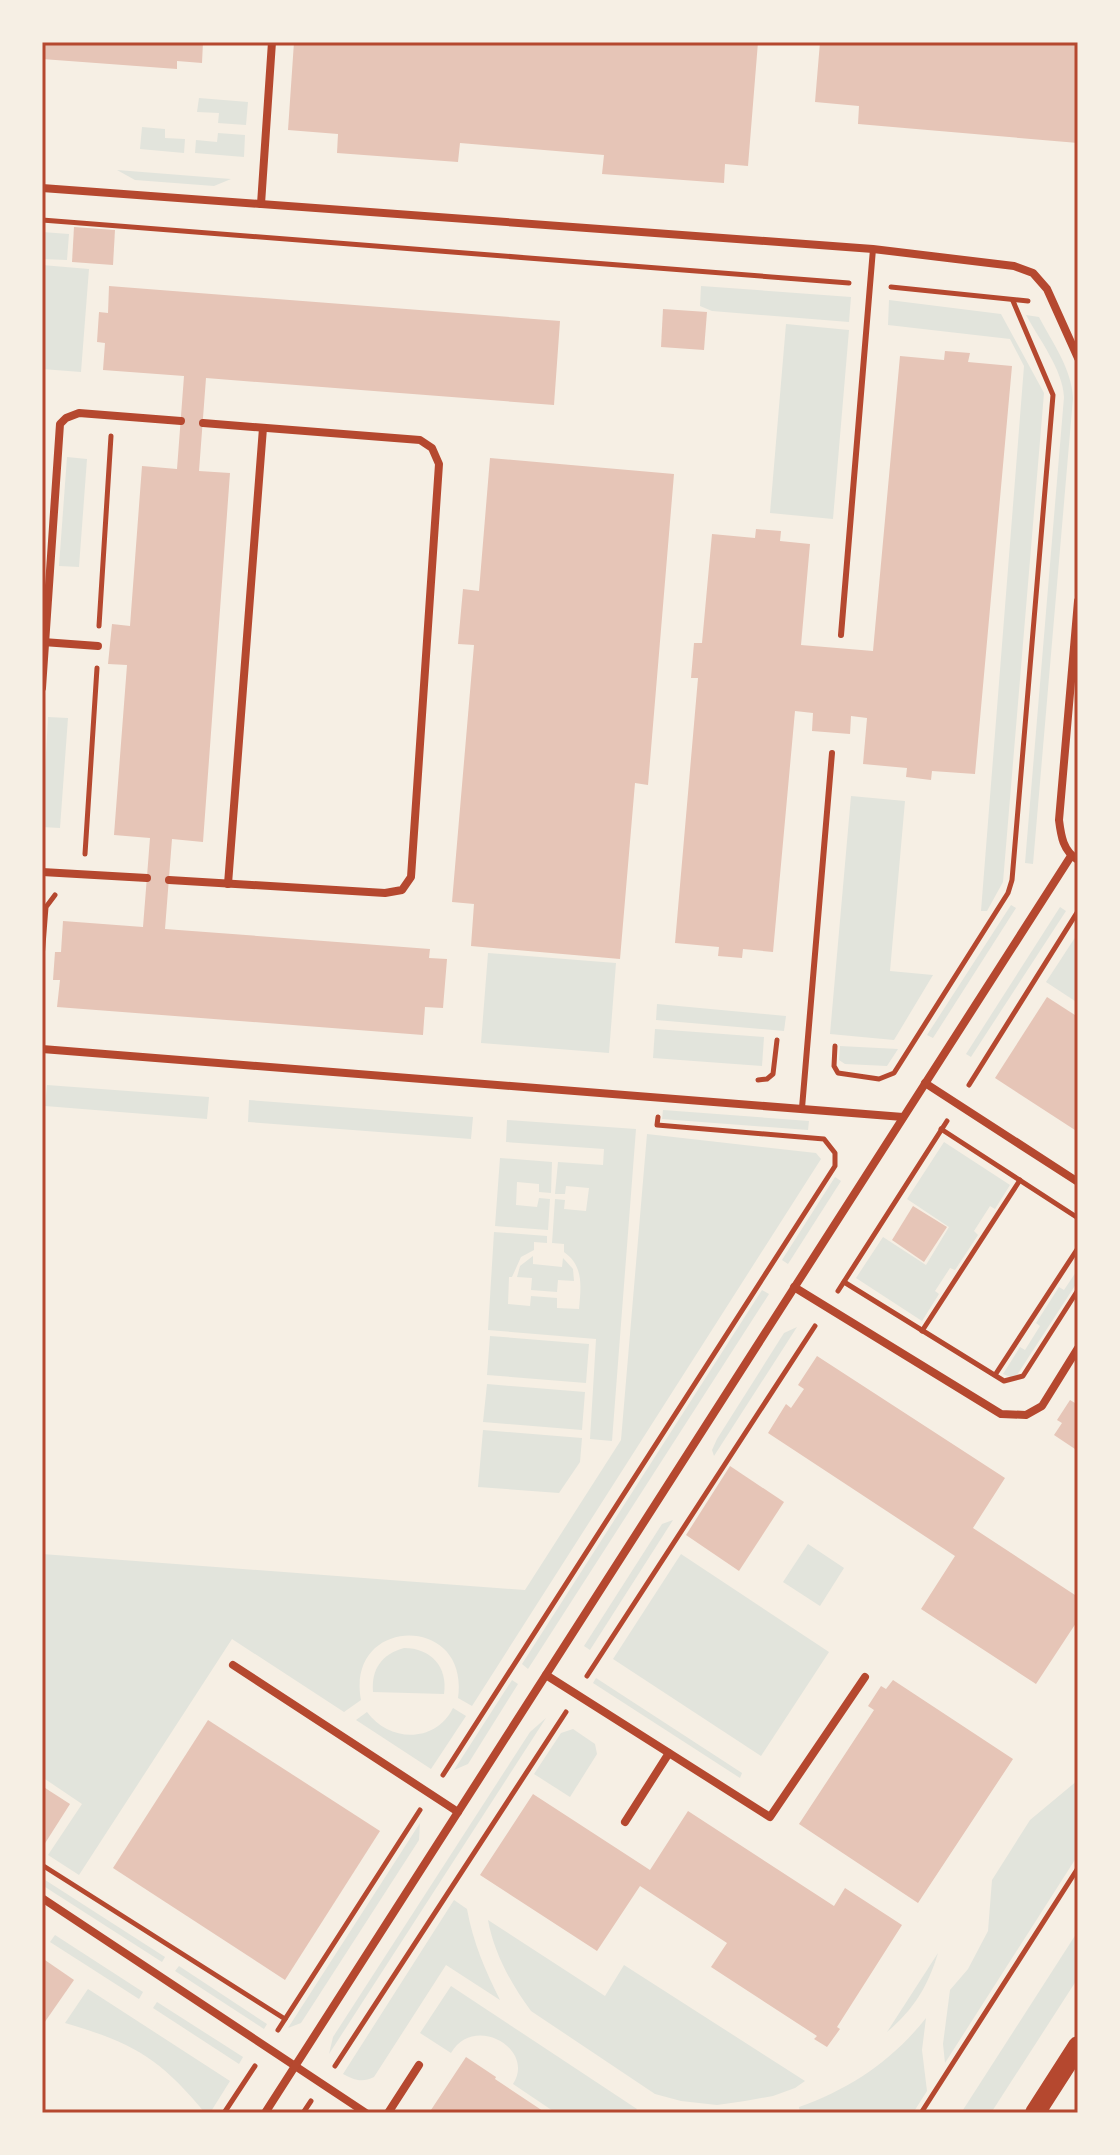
<svg xmlns="http://www.w3.org/2000/svg" width="1120" height="2155" viewBox="0 0 1120 2155" font-family="Spectral,serif">
	<style>
		.green { fill: #e2e4dc }
		.building { fill: #e6c5b7 }
		.lines { fill: none; stroke-linecap: round; stroke-linejoin: round }
		.path { stroke: #b5482f; stroke-width: 5 }
		.service { stroke: #b5482f; stroke-width: 6 }
		.minor { stroke: #b5482f; stroke-width: 8 }
		.primary { stroke: #b5482f; stroke-width: 20 }
		.neatline { fill: none; stroke: #b5482f; stroke-width: 3 }
	</style>
	<rect width="100%" height="100%" fill="#f6efe4"/>
	<!-- green -->
	<g class="green">
		<path d="M199,98L248,102L246,125L218,123L219,113L197,112Z"/>
		<path d="M142,127L165,129V138L185,139L184,153L140,149Z"/>
		<path d="M218,133L245,135L244,157L195,153L196,140L217,142Z"/>
		<path d="M117,170L231,179L214,186L135,180Z"/>
		<path d="M42,232L69,234L67,260L42,259Z"/>
		<path d="M42,265L89,269L81,372L42,369Z"/>
		<path d="M701,286L851,297L849,322L712,311L700,306Z"/>
		<path d="M889,300L1001,314L1044,393L1003,882L987,911H981L1024,366L1010,339L888,325Z"/>
		<path d="M1026,315L1039,317C1052,342 1072,369 1073,398L1033,864L1025,863L1064,397C1063,370 1039,339 1026,315Z"/>
		<path d="M786,324L849,330L833,519L770,513Z"/>
		<path d="M67,457L87,459L79,567L59,566Z"/>
		<path d="M48,717L68,718L60,828L42,827Z"/>
		<path d="M851,796L905,801L890,971L933,975L894,1040L830,1034Z"/>
		<path d="M1011,905L1016,908L933,1038L927,1035Z"/>
		<path d="M1060,907L1066,911L971,1057L966,1054Z"/>
		<path d="M1078,933V1003L1046,982Z"/>
		<path d="M488,953L616,963L609,1053L481,1043Z"/>
		<path d="M657,1004L786,1016L784,1031L656,1020Z"/>
		<path d="M655,1029L764,1037L762,1066L653,1058Z"/>
		<path d="M840,1046L898,1049L887,1066L845,1064L839,1060Z"/>
		<path d="M47,1085L209,1097L207,1119L45,1106Z"/>
		<path d="M249,1100L473,1117L471,1139L248,1122Z"/>
		<path d="M663,1110L809,1121L808,1130L662,1119Z"/>
		<path d="M507,1120L636,1129L612,1441L590,1439L596,1339L488,1330L494,1232L547,1236V1243L534,1242V1250L521,1257L512,1277H509L508,1304L530,1306L531,1296L557,1298V1308L579,1309C581,1287 584,1266 564,1252V1244L552,1243L555,1199L565,1200L564,1209L586,1211L589,1188L566,1186L565,1194H555L558,1162L603,1165L604,1149L506,1142Z"/>
		<path d="M647,1134L816,1153L821,1159L472,1706L458,1698C470,1613 345,1616 361,1700L344,1712L232,1639L79,1875L48,1855L82,1804L42,1777V1554L525,1590L621,1440Z"/>
		<path d="M944,1142L1010,1185L995,1209L990,1206L974,1231L978,1235L955,1270L950,1268L935,1291L939,1294L922,1321L856,1278L883,1237L926,1265L949,1227L907,1199Z"/>
		<path d="M500,1158L552,1162L551,1193L539,1192V1184L517,1182L516,1205L537,1207L539,1198L550,1199L548,1230L495,1226Z"/>
		<path d="M835,1177L841,1181L788,1264L782,1260Z"/>
		<path d="M533,1256V1264L562,1267L563,1258L573,1269L574,1281L558,1280L557,1292L531,1290L532,1278L517,1277L520,1266Z"/>
		<path d="M1078,1269V1281L1017,1375L1013,1378L1003,1374L1020,1347L1025,1350L1040,1326L1036,1323L1059,1287L1064,1290Z"/>
		<path d="M762,1290L769,1294L528,1669L522,1664Z"/>
		<path d="M797,1327L714,1456L712,1450L717,1439L784,1333Z"/>
		<path d="M490,1336L589,1344L586,1383L487,1375Z"/>
		<path d="M487,1384L585,1392L582,1430L483,1422Z"/>
		<path d="M483,1430L582,1438L580,1462L559,1493L478,1487Z"/>
		<path d="M673,1520L590,1650L584,1646L662,1524Z"/>
		<path d="M808,1544L844,1568L820,1606L783,1582Z"/>
		<path d="M681,1554L829,1652L761,1756L613,1659Z"/>
		<path d="M404,1648C431,1648 448,1667 444,1694L373,1692C371,1669 382,1654 404,1648Z"/>
		<path d="M596,1678L742,1773L740,1778L593,1683Z"/>
		<path d="M512,1680L518,1684L468,1764L454,1770Z"/>
		<path d="M453,1708L466,1716L431,1769L356,1720L367,1712C389,1742 435,1744 453,1708Z"/>
		<path d="M546,1718L329,2054L333,2037L530,1732Z"/>
		<path d="M573,1729L595,1744L597,1754L570,1797L534,1774L561,1733Z"/>
		<path d="M1078,1780V1855L945,2063L943,2044L950,1990L968,1969L988,1931L992,1880L1030,1820Z"/>
		<path d="M420,1823L419,1840L301,2023L288,2028Z"/>
		<path d="M42,1878L165,1957L162,1962L42,1885Z"/>
		<path d="M454,1900L467,1909C473,1942 485,1970 500,2000L446,1965L374,2077C362,2083 354,2080 343,2074Z"/>
		<path d="M488,1920L605,1996L624,1965L805,2081L795,2088L773,2096L745,2101L717,2105L681,2101L655,2094L531,2011C511,1984 494,1953 488,1920Z"/>
		<path d="M1078,1931V1978L991,2113H961Z"/>
		<path d="M55,1935L143,1992L139,1999L50,1942Z"/>
		<path d="M938,1953C928,1986 914,2009 887,2032Z"/>
		<path d="M179,1966L267,2024L264,2029L175,1971Z"/>
		<path d="M451,1986L637,2109L634,2113H556L513,2084C536,2049 474,2013 451,2053L420,2033Z"/>
		<path d="M88,1989L230,2081L210,2113H205C160,2058 133,2043 65,2023Z"/>
		<path d="M157,2002L243,2057L239,2064L153,2008Z"/>
		<path d="M926,2018L922,2050L927,2091L913,2113H800L799,2107C850,2089 892,2061 926,2018Z"/>
	</g>
	<!-- building -->
	<g class="building">
		<path d="M42,42H203L202,63L177,61V69L42,59Z"/>
		<path d="M294,42H758L748,166L725,164L724,183L602,174L604,155L460,143L458,162L337,153L338,134L288,130Z"/>
		<path d="M820,42H1078V143L858,124L859,106L815,102Z"/>
		<path d="M74,227L115,230L113,265L72,262Z"/>
		<path d="M109,286L560,321L554,405L206,378L199,471L230,473L203,842L172,839L165,929L430,949L429,958L447,959L443,1008L425,1007L423,1035L57,1007L60,980H53L55,952H61L63,921L143,927L150,838L114,835L127,665L108,664L112,624L130,626L142,466L177,469L184,376L103,370L105,343L97,342L99,312L108,313Z"/>
		<path d="M663,309L707,312L704,350L661,347Z"/>
		<path d="M945,351L970,353L968,362L1012,366L975,774L932,771L931,780L906,777L907,768L863,764L867,718L851,716L850,734L812,731L813,713L795,711L773,952L743,949L742,958L718,956L719,947L675,943L698,678H691L694,643H702L712,534L755,538L756,529L781,531L780,541L810,544L801,645L873,651L900,356L944,360Z"/>
		<path d="M490,458L674,474L648,785L635,783L620,959L471,946L474,904L452,902L474,645L458,644L463,589L479,591Z"/>
		<path d="M1047,997L1078,1017V1132L995,1078Z"/>
		<path d="M913,1206L947,1227L924,1262L892,1240Z"/>
		<path d="M817,1356L1005,1478L973,1528L1078,1597V1620L1036,1684L921,1609L955,1556L768,1433L786,1404L791,1408L804,1389L798,1385Z"/>
		<path d="M1078,1398V1451L1054,1435L1062,1423L1057,1420L1070,1400L1075,1403Z"/>
		<path d="M730,1466L784,1502L739,1571L686,1535Z"/>
		<path d="M893,1680L1013,1759L918,1903L799,1824L874,1710L868,1706L881,1686L886,1689Z"/>
		<path d="M208,1720L380,1831L285,1980L113,1868Z"/>
		<path d="M42,1786L70,1804L42,1848Z"/>
		<path d="M533,1794L650,1870L688,1811L834,1906L845,1888L902,1925L837,2027L840,2029L827,2047L814,2039L817,2036L711,1967L727,1943L640,1886L597,1951L480,1875Z"/>
		<path d="M42,1958L74,1980L42,2026Z"/>
		<path d="M466,2057L496,2077L495,2079L546,2113H429Z"/>
	</g>
	<g class="lines">
		<!-- path -->
		<g class="path">
			<path d="M42,220L849,283"/>
			<path d="M891,287L1028,301"/>
			<path d="M99,626L111,436"/>
			<path d="M85,854L97,668"/>
			<path d="M42,958L46,907L55,895"/>
			<path d="M835,1046L834,1066L838,1073L879,1079L894,1073L1008,893L1012,880L1053,395L1013,301"/>
			<path d="M758,1080L767,1079L773,1074L777,1040"/>
			<path d="M969,1085L1078,911"/>
			<path d="M941,1129L1078,1218"/>
			<path d="M844,1282L1004,1381L1023,1376L1078,1290"/>
			<path d="M838,1291L947,1121"/>
			<path d="M922,1331L1020,1180"/>
			<path d="M995,1375L1078,1248"/>
			<path d="M587,1676L815,1326"/>
			<path d="M443,1775L835,1166V1153L824,1139L657,1125L658,1117"/>
			<path d="M42,1865L285,2019"/>
			<path d="M278,2030L420,1810"/>
			<path d="M335,2066L566,1712"/>
			<path d="M224,2113L255,2066"/>
			<path d="M303,2113L311,2101"/>
			<path d="M921,2113L1078,1868"/>
		</g>
		<!-- service -->
		<g class="service">
			<path d="M841,635L873,249"/>
			<path d="M802,1108L832,753"/>
		</g>
		<!-- minor -->
		<g class="minor">
			<path d="M42,188L873,249L1014,266L1033,273L1047,289L1078,358"/>
			<path d="M261,204L272,42"/>
			<path d="M1078,601L1059,820C1061,836 1063,851 1078,860"/>
			<path d="M43,642L98,646"/>
			<path d="M42,688L60,424L66,418L79,413L181,421"/>
			<path d="M42,872L147,878"/>
			<path d="M169,880L385,893L402,890L411,877L439,464L432,448L420,440L203,423"/>
			<path d="M228,884L263,428"/>
			<path d="M42,1049L903,1117"/>
			<path d="M925,1083L1078,1182"/>
			<path d="M794,1287L1001,1414L1026,1415L1042,1406L1078,1348"/>
			<path d="M233,1665L458,1812"/>
			<path d="M546,1675L770,1817L865,1677"/>
			<path d="M625,1822L669,1753"/>
			<path d="M42,1898L366,2113"/>
			<path d="M265,2113L1071,856"/>
			<path d="M388,2113L419,2065"/>
		</g>
		<!-- primary -->
		<path class="primary" d="M1035,2113L1078,2046"/>
	</g>
	<!-- border -->
	<rect width="1120" height="2155" fill="none" stroke="#f6efe4" stroke-width="88"/>
	<rect x="44" y="44" width="1032" height="2067" class="neatline"/>
</svg>
